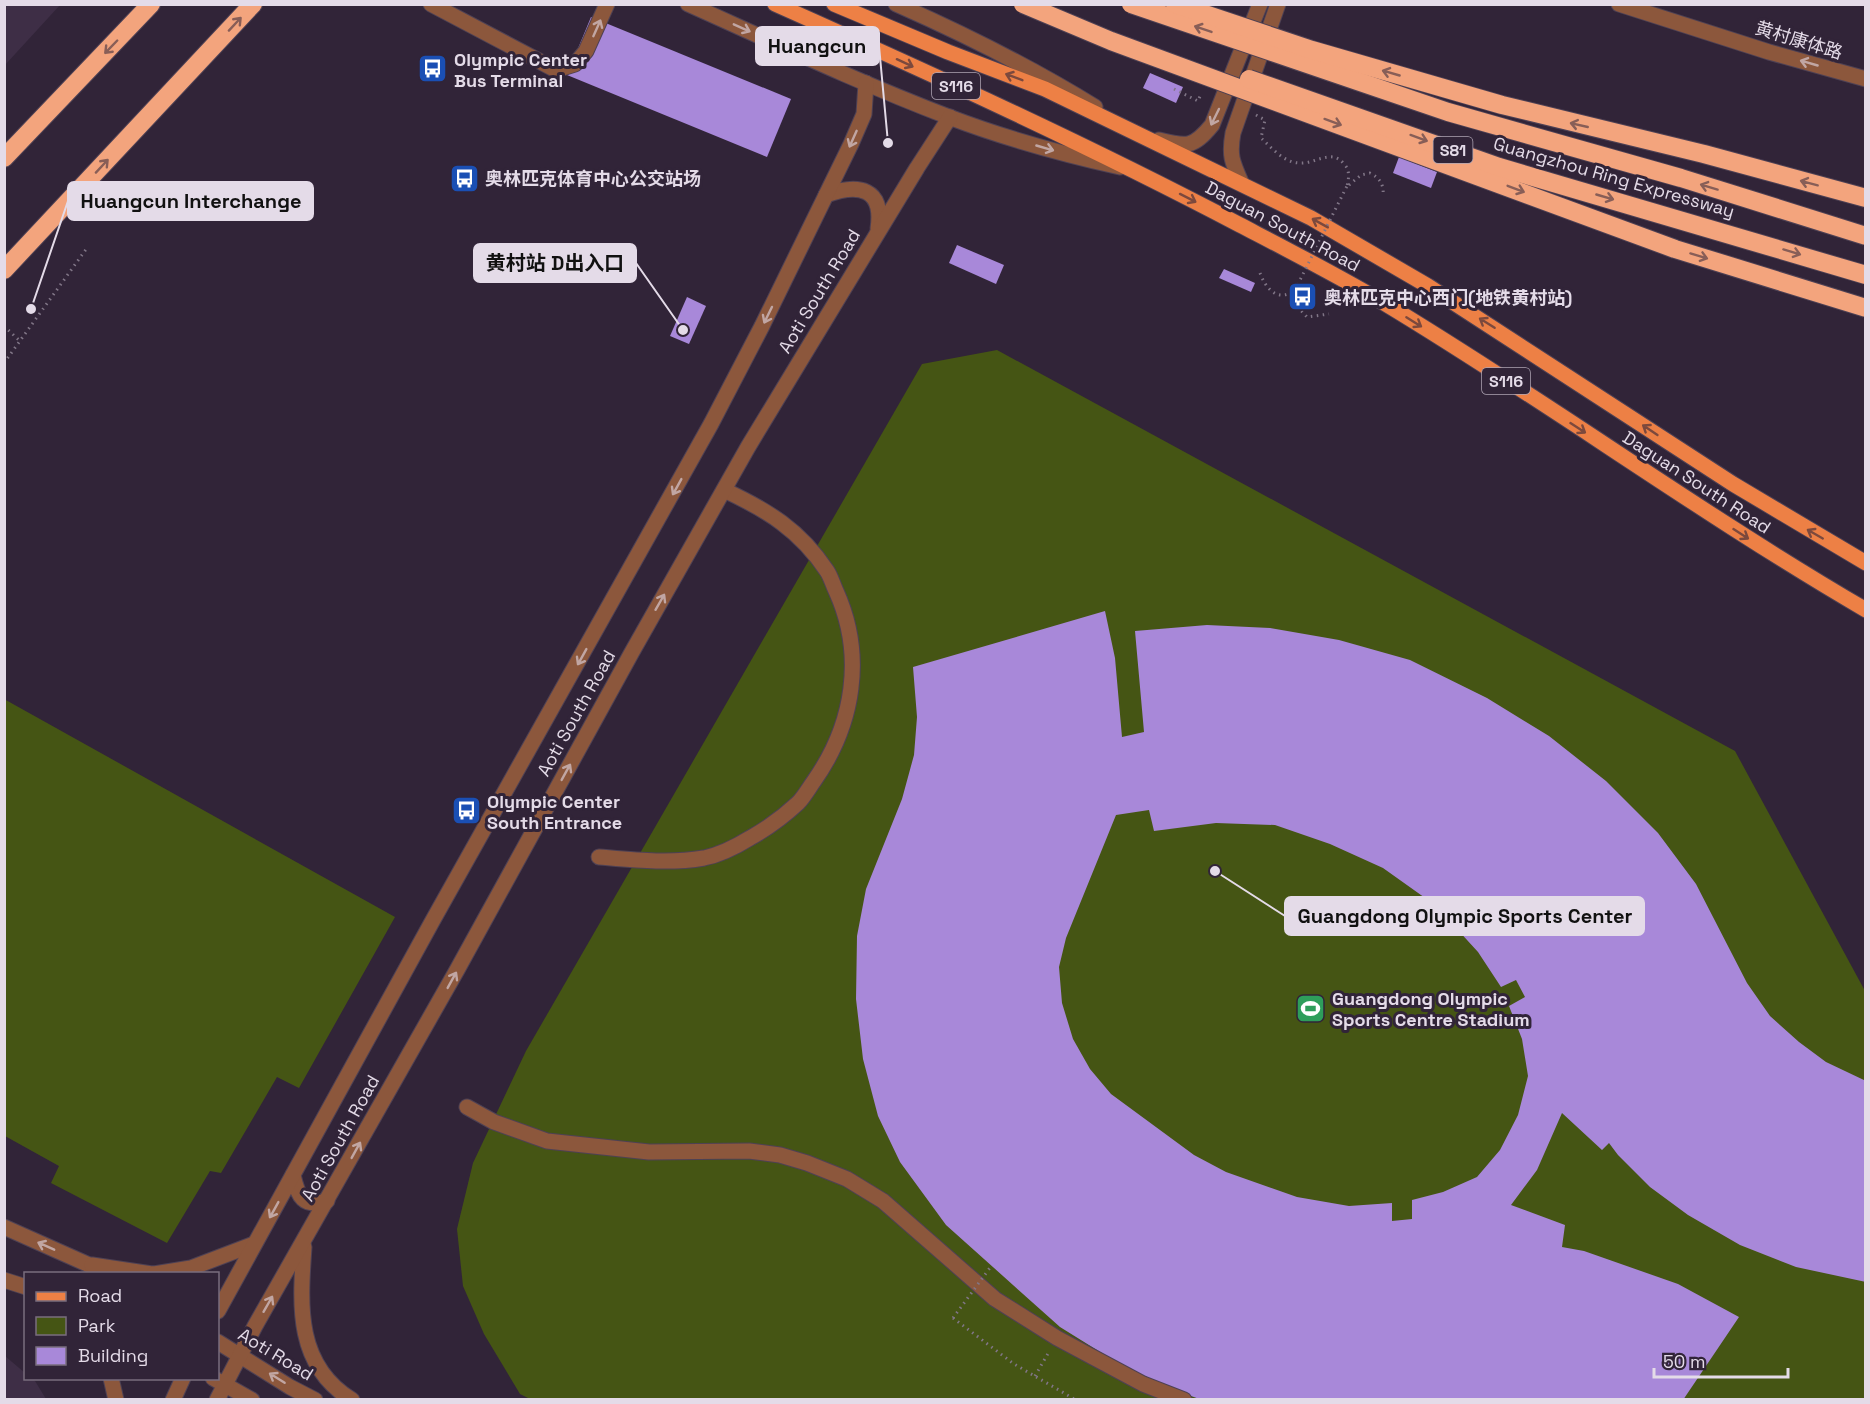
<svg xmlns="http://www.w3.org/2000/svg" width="1870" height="1404" viewBox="0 0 1870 1404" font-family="'Space Grotesk','Noto Sans SC',sans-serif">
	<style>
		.built { fill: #3e2e46 }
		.green { fill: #455514 }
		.building { fill: #a888d9; fill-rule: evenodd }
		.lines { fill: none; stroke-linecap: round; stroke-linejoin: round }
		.minor-casing { stroke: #4e4154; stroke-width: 17 }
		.major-casing { stroke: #4e4154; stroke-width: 17 }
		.highway-casing { stroke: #4e4154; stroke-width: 20 }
		.path { stroke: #817687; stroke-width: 3; stroke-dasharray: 1.5 4.5; stroke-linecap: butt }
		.minor { stroke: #8c573c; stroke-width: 15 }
		.major { stroke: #ed8045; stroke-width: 15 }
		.highway { stroke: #f3a47d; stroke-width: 18 }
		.highway-bridge-casing { stroke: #4e4154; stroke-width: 20; stroke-linecap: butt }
		.path-bridge { stroke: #817687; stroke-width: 3; stroke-dasharray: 1.5 4.5; stroke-linecap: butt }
		.highway-bridge { stroke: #f3a47d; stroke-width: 18 }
		.oneway { stroke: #885e57 }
		.oneway2 { stroke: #c1a6a3 }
		.oneway3 { stroke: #7c493d }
		.labels { text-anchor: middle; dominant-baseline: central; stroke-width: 6; stroke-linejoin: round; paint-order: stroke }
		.shield { fill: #312438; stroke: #aea4b3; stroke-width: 1.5 }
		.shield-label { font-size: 16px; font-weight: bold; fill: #e4dbe8 }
		.street-label { font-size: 18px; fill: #e4dbe8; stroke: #312438 }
		.poi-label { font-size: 18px; font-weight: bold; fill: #e4dbe8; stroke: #312438; text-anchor: start }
		.leader { fill: none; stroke: #e4dbe8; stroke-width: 2 }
		.callout-dot { fill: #e4dbe8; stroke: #312438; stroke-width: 2 }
		.callout { fill: #e4dbe8; stroke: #e4dbe8; stroke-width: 2 }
		.callout-label { font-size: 20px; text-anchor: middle; font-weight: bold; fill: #111 }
	</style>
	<rect width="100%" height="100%" fill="#312438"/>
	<!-- built -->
	<g class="built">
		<path d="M5,4L60,5L5,65L4,5Z"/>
		<path d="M5,1356L25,1373L26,1378L32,1379L35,1381L46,1399H5Z"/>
	</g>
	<!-- green -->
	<g class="green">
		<path d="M997,350L1735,751L1865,991V1399H530L520,1394L484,1334L463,1286L457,1229L473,1163L526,1051L922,364Z"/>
		<path d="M4,699L395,917L299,1088L277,1077L221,1173L210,1171L167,1243L51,1183L59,1166L5,1136Z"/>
	</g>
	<!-- building -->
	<g class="building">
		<path d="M591,17L791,99L767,157L567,75Z"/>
		<path d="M1150,73L1183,87L1176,103L1143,88Z"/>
		<path d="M1399,157L1437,172L1431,188L1393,173Z"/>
		<path d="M957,245L1004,265L996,284L949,263Z"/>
		<path d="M1224,269L1255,283L1251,292L1219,278Z"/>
		<path d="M687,297L706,306L689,344L670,336Z"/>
		<path d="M1105,611L1115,658L1122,737L1144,732L1135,631L1207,625L1270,628L1339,640L1410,660L1487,698L1549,736L1606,781L1658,833L1696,884L1747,983L1770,1016L1799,1042L1826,1062L1866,1081V1282L1796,1267L1740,1245L1688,1215L1650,1187L1618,1155L1609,1143L1602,1150L1562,1113L1537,1170L1511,1205L1565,1225L1562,1247L1584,1251L1678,1284L1739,1317L1683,1400H1202L1142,1378L1060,1327L946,1225L900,1162L878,1116L863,1059L856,999L857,936L866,889L902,799L914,755L917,717L913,667ZM1149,810L1154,831L1216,823L1275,825L1330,844L1383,868L1435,905L1478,952L1501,987L1516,980L1525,997L1509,1006L1522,1039L1528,1076L1518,1115L1500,1150L1477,1177L1443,1192L1412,1200V1219L1392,1221V1203L1349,1206L1297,1197L1226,1172L1194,1155L1111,1094L1090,1069L1073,1039L1062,1003L1059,967L1066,938L1116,815Z"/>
	</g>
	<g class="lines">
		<defs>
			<g id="minor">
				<path d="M431,4L556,70L575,64L586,51L607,4"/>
				<path d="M688,4C775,43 860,83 949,117C1004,138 1062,154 1120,167"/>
				<path d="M896,4C964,34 1032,68 1095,107"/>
				<path d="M1619,4L1769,52L1866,79"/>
				<path d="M1159,140C1187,147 1193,148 1212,125L1260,4"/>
				<path d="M1241,182C1232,162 1229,155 1233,133L1278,4"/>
				<path d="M826,195C859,183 884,188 878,229"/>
				<path d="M599,857C634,860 669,864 704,858C719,855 737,846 750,838C768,828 783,817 798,803C804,797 809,788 814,781C854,724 865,655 836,591C833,585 831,577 827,571C800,530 767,510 724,490"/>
				<path d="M467,1107L494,1122L547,1141L649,1152L749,1151L780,1155L807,1163L847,1179L883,1201L995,1299L1057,1338L1143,1384L1184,1400"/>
				<path d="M293,1175C298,1197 303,1208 327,1201"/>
				<path d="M4,1227L87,1264L103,1274"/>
				<path d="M304,1247C300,1305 295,1365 352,1400"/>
				<path d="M92,1265L152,1274"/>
				<path d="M154,1274L191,1268L254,1244"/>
				<path d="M4,1280L26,1287"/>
				<path d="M218,1311L433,920L711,424L762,326L851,144L864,114L866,83"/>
				<path d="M218,1342L290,1387L315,1400"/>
				<path d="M111,1378L116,1400"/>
				<path d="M213,1378L252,1400"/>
				<path d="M173,1400L183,1378"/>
				<path d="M217,1400L255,1326L457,970L632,652L748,447L917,168L950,117"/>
			</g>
			<g id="major">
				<path d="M775,4C932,74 1088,145 1240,225C1288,250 1337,275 1384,303C1547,401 1701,514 1866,610"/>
				<path d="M834,4L948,52L1045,89L1311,218L1428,286L1733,484L1866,563"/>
			</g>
			<g id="highway">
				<path d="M4,158L151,4"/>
				<path d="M4,270L253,4"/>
			</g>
		</defs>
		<!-- minor casing -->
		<use href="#minor" class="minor-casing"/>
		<!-- major casing -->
		<use href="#major" class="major-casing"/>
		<!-- highway casing -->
		<use href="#highway" class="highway-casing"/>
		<!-- path -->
		<g class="path">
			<path d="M1174,89L1198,101L1201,94"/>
			<path d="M1256,115L1265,120L1261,138C1272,148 1284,163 1300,163C1316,164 1331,148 1344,164C1350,170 1349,178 1347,186"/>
			<path d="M1349,185L1361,175L1370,173C1380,178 1384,185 1383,195"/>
			<path d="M1260,273C1266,289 1278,303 1295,290"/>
			<path d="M1295,290L1294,303L1307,317L1329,314"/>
			<path d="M4,326L21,342"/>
			<path d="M4,363L87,248"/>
			<path d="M953,1318L1014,1364L1076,1400"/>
			<path d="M1035,1376L1050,1350"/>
		</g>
		<!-- minor -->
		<use href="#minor" class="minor"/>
		<!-- major -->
		<use href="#major" class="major"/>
		<!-- highway -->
		<use href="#highway" class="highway"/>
		<defs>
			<g id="highway-bridge">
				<path d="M1023,4L1111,41L1675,249L1866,308"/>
				<path d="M1131,4L1448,112L1681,178L1866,236"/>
				<path d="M1175,4L1312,50L1502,105L1704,154L1866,198"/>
				<path d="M1249,79L1499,167L1866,275"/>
			</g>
		</defs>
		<!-- highway-bridge casing -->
		<use href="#highway-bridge" class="highway-bridge-casing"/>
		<!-- path-bridge -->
		<g class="path-bridge">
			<path d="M1295,290L1347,186"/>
			<path d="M953,1318L992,1265"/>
		</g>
		<!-- highway-bridge -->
		<use href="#highway-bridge" class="highway-bridge"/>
	</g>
	<!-- one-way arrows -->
	<defs><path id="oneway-shaft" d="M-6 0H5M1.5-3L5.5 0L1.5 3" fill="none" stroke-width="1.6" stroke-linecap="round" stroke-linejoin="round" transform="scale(1.5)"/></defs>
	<g class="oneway">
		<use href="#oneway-shaft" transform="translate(235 24) rotate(-47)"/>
		<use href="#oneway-shaft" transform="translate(1203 29) rotate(-161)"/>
		<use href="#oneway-shaft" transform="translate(111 47) rotate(134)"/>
		<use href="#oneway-shaft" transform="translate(1391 73) rotate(-164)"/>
		<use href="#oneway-shaft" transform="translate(1333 122) rotate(20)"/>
		<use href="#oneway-shaft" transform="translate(1579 125) rotate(-167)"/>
		<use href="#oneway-shaft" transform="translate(1419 138) rotate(20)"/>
		<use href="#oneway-shaft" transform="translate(102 166) rotate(-47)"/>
		<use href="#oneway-shaft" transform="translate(1809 183) rotate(-165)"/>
		<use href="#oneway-shaft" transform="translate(1709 187) rotate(-163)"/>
		<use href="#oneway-shaft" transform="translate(1516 189) rotate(21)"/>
		<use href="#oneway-shaft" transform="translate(1605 197) rotate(16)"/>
		<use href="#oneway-shaft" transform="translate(1792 252) rotate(17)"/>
		<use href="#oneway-shaft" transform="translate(1699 256) rotate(17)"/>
	</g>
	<g class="oneway2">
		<use href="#oneway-shaft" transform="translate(597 28) rotate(-66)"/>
		<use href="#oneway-shaft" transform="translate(742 28) rotate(24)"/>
		<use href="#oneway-shaft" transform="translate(1809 63) rotate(-164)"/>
		<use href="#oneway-shaft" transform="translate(1215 117) rotate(116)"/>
		<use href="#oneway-shaft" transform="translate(853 139) rotate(114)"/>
		<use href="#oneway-shaft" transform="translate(1045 148) rotate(16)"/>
		<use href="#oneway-shaft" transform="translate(768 315) rotate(116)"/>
		<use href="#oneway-shaft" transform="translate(677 487) rotate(119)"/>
		<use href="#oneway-shaft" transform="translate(660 602) rotate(-60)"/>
		<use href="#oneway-shaft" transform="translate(582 657) rotate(119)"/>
		<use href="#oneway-shaft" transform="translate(566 772) rotate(-61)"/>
		<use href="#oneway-shaft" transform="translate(452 980) rotate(-61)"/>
		<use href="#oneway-shaft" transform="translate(356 1150) rotate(-61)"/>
		<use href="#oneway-shaft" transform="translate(274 1210) rotate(119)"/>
		<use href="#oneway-shaft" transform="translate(46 1246) rotate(-156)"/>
		<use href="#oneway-shaft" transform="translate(268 1304) rotate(-60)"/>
		<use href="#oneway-shaft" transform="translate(277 1378) rotate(-148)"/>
	</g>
	<g class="oneway3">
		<use href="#oneway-shaft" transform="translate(905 63) rotate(25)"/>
		<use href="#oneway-shaft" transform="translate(1014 77) rotate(-159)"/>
		<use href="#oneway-shaft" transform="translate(1188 198) rotate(27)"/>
		<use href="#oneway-shaft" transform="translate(1320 223) rotate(-151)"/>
		<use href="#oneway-shaft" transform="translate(1414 322) rotate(32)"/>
		<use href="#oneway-shaft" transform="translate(1487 323) rotate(-148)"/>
		<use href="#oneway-shaft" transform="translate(1578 428) rotate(33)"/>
		<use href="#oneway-shaft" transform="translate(1650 430) rotate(-146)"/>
		<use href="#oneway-shaft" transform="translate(1741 534) rotate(33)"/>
		<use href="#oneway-shaft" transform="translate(1815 534) rotate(-150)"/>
	</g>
	<!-- icons -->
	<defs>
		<symbol id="bus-square" viewBox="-11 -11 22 22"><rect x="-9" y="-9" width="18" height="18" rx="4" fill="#1a4fb4" stroke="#312438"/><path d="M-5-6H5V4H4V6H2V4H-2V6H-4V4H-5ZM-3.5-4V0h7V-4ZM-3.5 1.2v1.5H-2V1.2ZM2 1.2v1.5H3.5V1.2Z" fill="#fff"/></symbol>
		<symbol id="stadium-square" viewBox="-11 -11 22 22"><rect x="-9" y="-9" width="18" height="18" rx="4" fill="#2e9e5b" stroke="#312438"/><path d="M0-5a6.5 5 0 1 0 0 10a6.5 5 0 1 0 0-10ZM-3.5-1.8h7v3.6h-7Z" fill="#fff"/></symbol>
	</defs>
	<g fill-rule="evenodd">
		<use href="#bus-square" x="416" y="52" width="33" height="33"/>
		<use href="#bus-square" x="448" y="162" width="33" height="33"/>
		<use href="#bus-square" x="1286" y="280" width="33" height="33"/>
		<use href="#bus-square" x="450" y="794" width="33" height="33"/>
		<use href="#stadium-square" x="1294" y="992" width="33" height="33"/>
	</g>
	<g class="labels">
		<!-- shield labels -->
		<g class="shield">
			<rect x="932" y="73" width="48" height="26" rx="4.5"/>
			<rect x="1433.5" y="137" width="39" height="26" rx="4.5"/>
			<rect x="1482" y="368" width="48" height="26" rx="4.5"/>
		</g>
		<g class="shield-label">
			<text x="956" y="86">S116</text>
			<text x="1453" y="150">S81</text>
			<text x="1506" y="381">S116</text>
		</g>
		<!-- street labels -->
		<g class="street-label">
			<text transform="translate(1799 40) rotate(17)">黄村康体路</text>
			<text transform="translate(1614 177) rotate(16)">Guangzhou Ring Expressway</text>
			<text transform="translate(1283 226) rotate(28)">Daguan South Road</text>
			<text transform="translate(819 291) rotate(-59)">Aoti South Road</text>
			<text transform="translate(1697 482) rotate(33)">Daguan South Road</text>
			<text transform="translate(576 713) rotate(-61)">Aoti South Road</text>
			<text transform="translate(340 1138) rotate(-61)">Aoti South Road</text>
			<text transform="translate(276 1354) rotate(31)">Aoti Road</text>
		</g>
		<!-- poi labels -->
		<g class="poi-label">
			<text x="454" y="59">Olympic Center<tspan x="454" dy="21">Bus Terminal</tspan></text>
			<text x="485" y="178">奥林匹克体育中心公交站场</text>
			<text x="1324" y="297">奥林匹克中心西门(地铁黄村站)</text>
			<text x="487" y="801">Olympic Center<tspan x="487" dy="21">South Entrance</tspan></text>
			<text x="1332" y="998">Guangdong Olympic<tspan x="1332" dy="21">Sports Centre Stadium</tspan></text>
		</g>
	</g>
	<!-- callouts -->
	<path class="leader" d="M888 143L879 46M31 309L68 201M683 330L636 263M1215 871L1285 916"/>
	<g class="callout-dot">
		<circle cx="888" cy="143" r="6"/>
		<circle cx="31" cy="309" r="6"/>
		<circle cx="683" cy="330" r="6"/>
		<circle cx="1215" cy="871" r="6"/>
	</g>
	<g class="callout">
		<rect x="756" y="27" width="123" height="38" rx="6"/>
		<rect x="68" y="182" width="245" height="38" rx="6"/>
		<rect x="474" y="244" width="162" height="38" rx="6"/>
		<rect x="1285" y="897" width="359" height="38" rx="6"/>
	</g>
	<g class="callout-label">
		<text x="817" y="53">Huangcun</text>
		<text x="191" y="208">Huangcun Interchange</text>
		<text x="555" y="270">黄村站 D出入口</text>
		<text x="1465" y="923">Guangdong Olympic Sports Center</text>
	</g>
	<!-- border -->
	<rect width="1870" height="1404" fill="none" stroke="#e4dbe8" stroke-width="12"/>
	<!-- legend -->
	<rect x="24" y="1272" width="195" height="108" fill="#312438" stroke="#796d7e" stroke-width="1.5"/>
	<rect x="36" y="1292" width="30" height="9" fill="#ed8045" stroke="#796d7e" stroke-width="1.5"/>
	<text x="78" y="1302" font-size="18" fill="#e4dbe8">Road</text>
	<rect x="36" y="1317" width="30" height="18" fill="#455514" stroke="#796d7e" stroke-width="1.5"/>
	<text x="78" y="1332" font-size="18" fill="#e4dbe8">Park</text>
	<rect x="36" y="1347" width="30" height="18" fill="#a888d9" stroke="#796d7e" stroke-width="1.5"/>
	<text x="78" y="1362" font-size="18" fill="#e4dbe8">Building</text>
	<!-- scale -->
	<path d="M1654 1368v9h134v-9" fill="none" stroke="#e4dbe8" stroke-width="3"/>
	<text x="1663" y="1368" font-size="18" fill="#e4dbe8" stroke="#312438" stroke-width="4.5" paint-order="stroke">50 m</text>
</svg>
